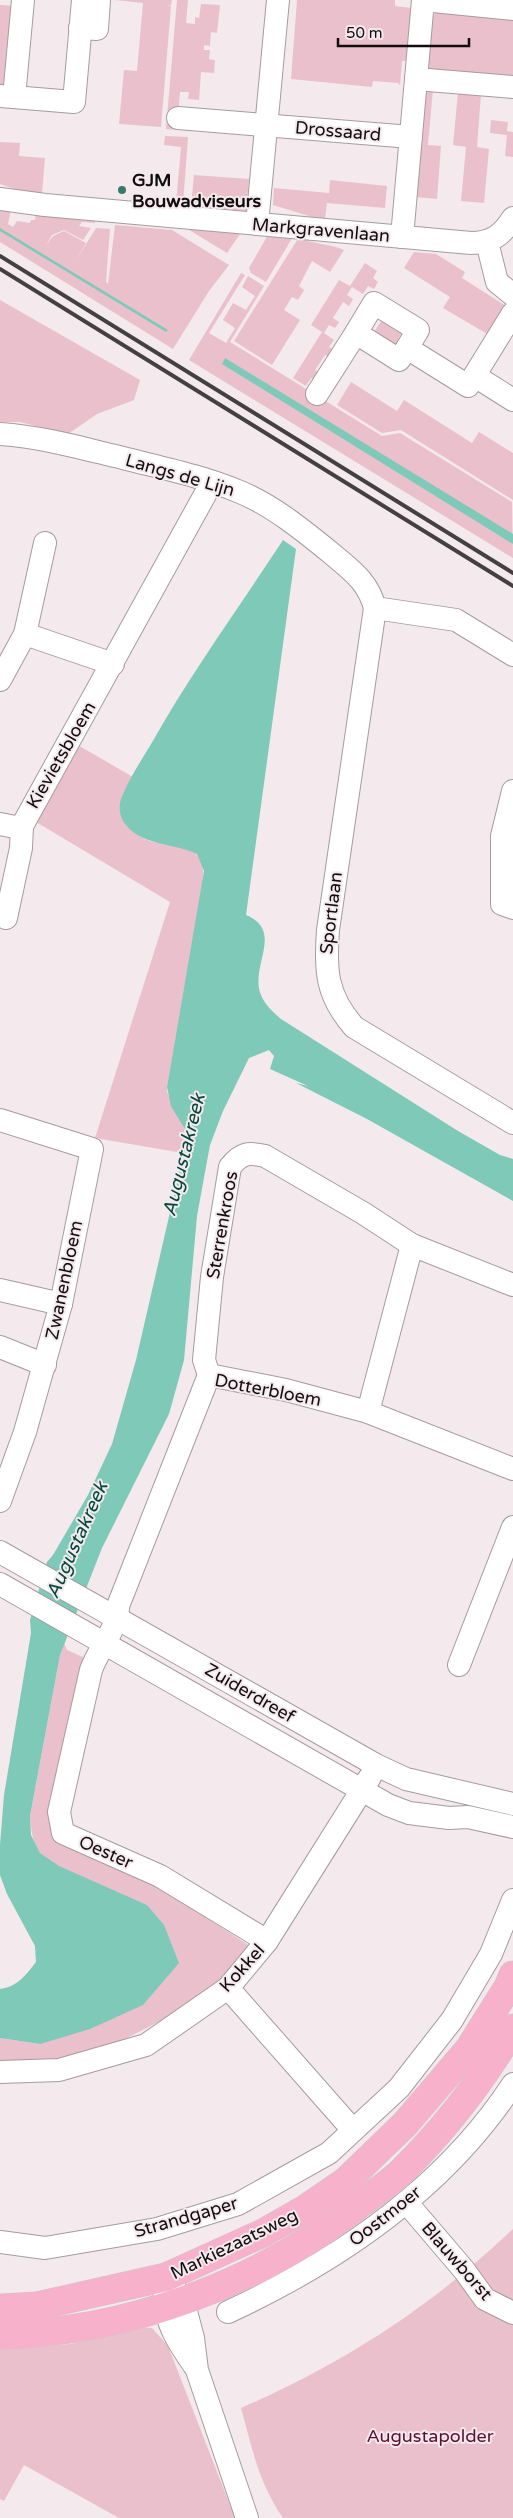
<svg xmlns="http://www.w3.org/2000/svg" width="513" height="2518" viewBox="0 0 513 2518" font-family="'Varela Round',sans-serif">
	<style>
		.green { fill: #eac0cd }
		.water { fill: #7ec9b7 }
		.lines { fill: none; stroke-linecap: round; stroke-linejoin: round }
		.minor-casing { stroke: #a69b9e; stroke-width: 24 }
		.major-casing { stroke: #cbcaca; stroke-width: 29 }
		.minor { stroke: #fff; stroke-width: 22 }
		.major { stroke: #f7b1cb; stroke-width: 28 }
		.rail { stroke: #443f40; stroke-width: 4 }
		.poi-dot { fill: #377a6d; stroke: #f4e9ec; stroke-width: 2 }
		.labels { text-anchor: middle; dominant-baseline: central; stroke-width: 4; stroke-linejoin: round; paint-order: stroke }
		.street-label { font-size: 18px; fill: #120e0f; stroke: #f4e9ec }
		.poi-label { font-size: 18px; font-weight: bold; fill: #120e0f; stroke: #f4e9ec; text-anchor: start }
		.park-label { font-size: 18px; fill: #580f31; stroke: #f4e9ec }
		.water-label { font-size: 19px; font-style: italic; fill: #03493e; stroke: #f4e9ec }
	</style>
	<rect width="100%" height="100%" fill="#f4e9ec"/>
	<!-- green -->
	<g class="green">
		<path d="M115,0H172L171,5H168L171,6L161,127L119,124L124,70L137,71L143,3Z"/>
		<path d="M177,0H188L186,23L195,24V17L199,18L201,4L220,5L217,33L211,32L210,46L204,45V50H210L209,59L215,60L214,73L201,72L199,100L188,99L189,92H180L177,130L166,129Z"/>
		<path d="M297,0H395V6L412,8L408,61H402L400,85L398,83L373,81L372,87L291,79Z"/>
		<path d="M0,5L16,6L14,39H8L3,87L0,86Z"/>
		<path d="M437,11L513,16V78L430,70L428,66L433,16Z"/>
		<path d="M426,89H433L428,145L441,146L437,199L416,197Z"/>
		<path d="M458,92L481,94L477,147L489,149L484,203L461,201L466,147L453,145Z"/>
		<path d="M491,120L508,122L507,131L513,132V157L505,156L507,135L490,133Z"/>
		<path d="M165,136L188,137L183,204H176L181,147L164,145Z"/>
		<path d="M0,142L20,143L19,156L45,158L42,193L17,190L0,184Z"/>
		<path d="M194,175L249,179L246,211L191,206Z"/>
		<path d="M330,180L387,186L385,208L327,203L325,218L312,217L273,205L274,188L329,193Z"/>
		<path d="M0,207L11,209L8,224L13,227L17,221L30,223L31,220H35L36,213L95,218V223L82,222L79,226L91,228L83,240L64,230L52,235L46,245L53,236L64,231L86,243L75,262L96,228L110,229L106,282L108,284L115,225L172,230L229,265L209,291L173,349L0,242Z"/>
		<path d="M181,225L242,231L227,253Z"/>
		<path d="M269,233L294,235L266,282L251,273L249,268Z"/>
		<path d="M299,237C313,245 329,243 344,250L330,272L312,261L299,286L304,290L298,300L292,297L284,310L300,320L272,365L234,341Z"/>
		<path d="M414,252L436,254L465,272L462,278L506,306L489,335L443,308L450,297L404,268Z"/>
		<path d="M365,263L377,271L373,278L378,282L374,289L368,286L363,294L352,287L347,295L353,299L349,306L343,302L333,318L339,322L335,328L329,325L324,333L334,340L329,347L335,351L330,358L325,355L315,370L321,374L317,381L311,378L306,386L293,378L322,332L311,325L339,280L350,286Z"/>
		<path d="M241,273L245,275L209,333L226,343L235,328L223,320L233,303L246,310L255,296L242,287L248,276L264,286L230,342L382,436L400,433L512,502L513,558L189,360Z"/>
		<path d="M0,300L140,380L134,400L97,414L68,434L20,422H0Z"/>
		<path d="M383,318L403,331L393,347L373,334Z"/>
		<path d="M351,382L397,411L404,400L472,443L479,432L513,453V500L401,430L382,433L337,405Z"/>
		<path d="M76,744L133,777C123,793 113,810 128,826C133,831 140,837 147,840C160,845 190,845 198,856C207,866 202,885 200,897L167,1087V1092L188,1134L183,1153L95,1138L170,902L31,819Z"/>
		<path d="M64,1643L67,1650L85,1658L53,1819L250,1946L220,1981L170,2016L123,2040L57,2060L0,2066V2038L40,2044L147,1905C123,1895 55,1870 40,1853C32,1843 31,1828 30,1816L60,1655Z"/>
		<path d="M513,2229V2518H283C258,2481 253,2451 241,2408C344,2363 431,2307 513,2229Z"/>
		<path d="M135,2327L152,2328L168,2346L235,2518H119L24,2465L4,2501L0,2499V2348L71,2344Z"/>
	</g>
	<!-- water -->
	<g class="water">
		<path d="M0,228L168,330L166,332L0,231Z"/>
		<path d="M225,358L513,534V544L222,364Z"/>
		<path d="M283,540L296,549L246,915C285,931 249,967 261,995C265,1005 273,1012 281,1019L458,1131L500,1155L513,1159V1201L367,1119L296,1083L308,1086L270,1069L274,1056L269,1050L249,1058L223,1111L210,1145L197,1216L184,1360L169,1414L102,1548L60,1655L30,1816L31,1835L40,1853L59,1866L147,1905L164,1925L179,1963L143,2005L90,2029L40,2044L0,2038V1989C17,1987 26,1975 36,1962L35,1946L7,1894L0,1875V1845L4,1795L31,1633L30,1620L47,1562L53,1555L88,1495L112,1444L136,1360L188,1134L171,1106L167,1087L204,871L197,854C173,842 140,847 123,821C119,814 119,805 121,799C129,778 143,758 154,739C193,670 240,606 283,540Z"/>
	</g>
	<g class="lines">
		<defs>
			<g id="minor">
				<path d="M423,0L513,9"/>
				<path d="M80,28L97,29L99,0"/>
				<path d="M416,79L513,87"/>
				<path d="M0,96L74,102L83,0"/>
				<path d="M14,97L23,0"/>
				<path d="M178,118L411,137"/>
				<path d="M0,199L45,205L471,243C492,243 502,235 513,218"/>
				<path d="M257,224L278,0"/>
				<path d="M402,237L423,0"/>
				<path d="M487,242L497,282L513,295"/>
				<path d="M356,333L374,303L418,330L407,348"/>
				<path d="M475,376L513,400"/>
				<path d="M317,394L356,333L399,360L407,348L468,386L513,313"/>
				<path d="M0,434C43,437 81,448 123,458C162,468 202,476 240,492C272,505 304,531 331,553C351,570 368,581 375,608L328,930C325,970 326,995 354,1027L513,1123"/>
				<path d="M375,608L456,620L513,655"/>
				<path d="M25,634L113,664"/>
				<path d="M0,680L25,634L45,543"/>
				<path d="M513,791L502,836V904L513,908"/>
				<path d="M0,824L15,827L22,826L212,482"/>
				<path d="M6,918L21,848L22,826"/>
				<path d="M0,1120L92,1149L61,1304L25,1432L0,1501"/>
				<path d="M0,1290L61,1304"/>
				<path d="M0,1347L45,1365"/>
				<path d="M209,1375L204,1360L212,1277L230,1167C241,1153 248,1152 265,1156L363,1213L412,1245L513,1285"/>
				<path d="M368,1412L412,1245"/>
				<path d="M0,1552L376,1765L406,1779L513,1804"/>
				<path d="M0,1584L388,1805L409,1813L449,1818L468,1817L513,1827"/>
				<path d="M459,1665L513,1527"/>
				<path d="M267,1941L160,1876L63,1833L59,1812L91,1670C98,1649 119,1627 118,1606L209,1375L286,1390L368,1412L513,1469"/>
				<path d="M228,1988L352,2129"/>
				<path d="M0,2072L59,2070L146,2045L228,1988L267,1941L370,1777"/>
				<path d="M406,2202L464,2270L485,2299L513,2313"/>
				<path d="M0,2242L45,2248L157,2229L238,2204L329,2153L399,2088L452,2020L491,1954L513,1900"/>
				<path d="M173,2287L183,2300L193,2338L197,2370L247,2518"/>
				<path d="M165,2291C163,2321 179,2344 196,2368"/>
				<path d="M228,2312C338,2261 445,2188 513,2084"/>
			</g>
			<g id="major">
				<path d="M0,2308L37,2306L166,2277L263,2233L305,2209L346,2181L405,2124L469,2049L508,1987L513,1975"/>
				<path d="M0,2335C129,2332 259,2283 360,2204C373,2194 387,2185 399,2174C443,2131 482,2081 513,2028"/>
			</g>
		</defs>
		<!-- minor casing -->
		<use href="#minor" class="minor-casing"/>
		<!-- major casing -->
		<use href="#major" class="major-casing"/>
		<!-- minor -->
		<use href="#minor" class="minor"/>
		<!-- major -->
		<use href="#major" class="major"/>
		<!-- rail -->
		<g class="rail">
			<path d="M0,256L513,573"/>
			<path d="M0,269L513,586"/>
		</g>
	</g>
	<!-- markers -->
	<circle class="poi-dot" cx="122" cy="190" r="5"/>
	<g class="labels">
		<!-- street labels -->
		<g class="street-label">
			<text transform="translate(338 131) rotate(5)">Drossaard</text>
			<text transform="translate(321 230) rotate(5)">Markgravenlaan</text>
			<text transform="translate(180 475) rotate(16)">Langs de Lijn</text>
			<text transform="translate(61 755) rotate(-60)">Kievietsbloem</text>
			<text transform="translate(331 913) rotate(-83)">Sportlaan</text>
			<text transform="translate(222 1225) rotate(-80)">Sterrenkroos</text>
			<text transform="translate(64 1280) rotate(-78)">Zwanenbloem</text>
			<text transform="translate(268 1390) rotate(11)">Dotterbloem</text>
			<text transform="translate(250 1693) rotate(30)">Zuiderdreef</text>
			<text transform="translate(106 1852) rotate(24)">Oester</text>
			<text transform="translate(242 1968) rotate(-48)">Kokkel</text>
			<text transform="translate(385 2216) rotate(-38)">Oostmoer</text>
			<text transform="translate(186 2217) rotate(-16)">Strandgaper</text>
			<text transform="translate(234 2244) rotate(-26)">Markiezaatsweg</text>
			<text transform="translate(457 2261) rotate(49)">Blauwborst</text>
		</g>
		<!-- poi labels -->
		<g class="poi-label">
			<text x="132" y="180">GJM<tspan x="132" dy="21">Bouwadviseurs</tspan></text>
		</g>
		<!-- park labels -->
		<g class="park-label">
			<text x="430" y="2436">Augustapolder</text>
		</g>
		<!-- water labels -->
		<g class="water-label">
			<text transform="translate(184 1155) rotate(-76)">Augustakreek</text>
			<text transform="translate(77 1540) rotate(-66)">Augustakreek</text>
		</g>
	</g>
	<!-- scale -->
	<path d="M338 38v8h131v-8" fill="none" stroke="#120e0f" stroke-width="2.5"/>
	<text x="346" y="38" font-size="15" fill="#120e0f" stroke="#f4e9ec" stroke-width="4" paint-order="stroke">50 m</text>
</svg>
